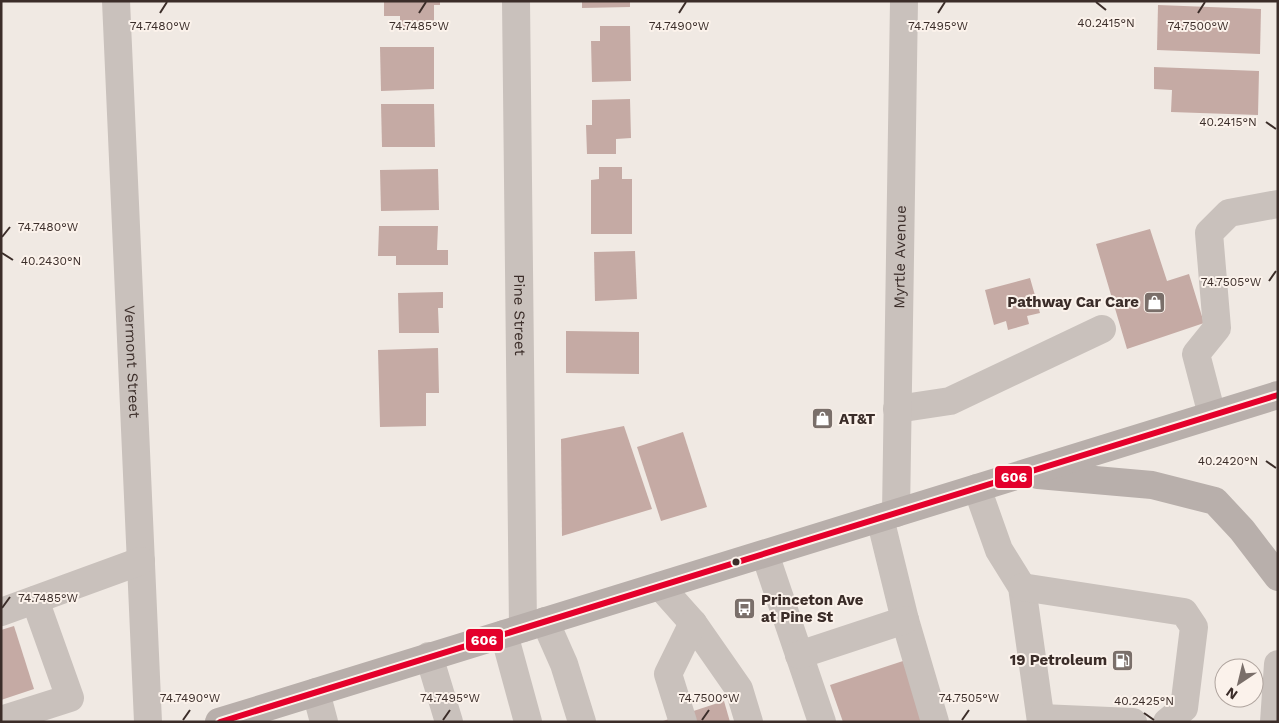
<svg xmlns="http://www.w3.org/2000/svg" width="1279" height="723" viewBox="0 0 1279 723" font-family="'Work Sans',sans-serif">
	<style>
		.building { fill: #c5aaa4 }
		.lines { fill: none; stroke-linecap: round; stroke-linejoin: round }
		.minor { stroke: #c9c1bc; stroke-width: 28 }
		.major { stroke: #b8afab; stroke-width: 28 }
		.bus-1-casing { stroke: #fbf2eb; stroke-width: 10 }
		.bus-1 { stroke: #e4002b; stroke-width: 6 }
		.ticks { fill: none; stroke: #3b2d29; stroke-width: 2 }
		.bus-dot { fill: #3b2d29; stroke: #fbf2eb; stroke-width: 2 }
		.labels { text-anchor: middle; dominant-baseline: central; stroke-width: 4; stroke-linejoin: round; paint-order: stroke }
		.street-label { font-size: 15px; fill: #3b2d29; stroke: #fbf2eb }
		.poi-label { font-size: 15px; font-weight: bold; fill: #3b2d29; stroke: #fbf2eb; text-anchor: end }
		.ticks-label { font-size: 12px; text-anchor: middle; fill: #3b2d29; stroke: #fbf2eb; stroke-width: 4; stroke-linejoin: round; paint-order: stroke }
		.line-badge { stroke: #fbf2eb; stroke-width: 2 }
		.badge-label { font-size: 14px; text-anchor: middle; font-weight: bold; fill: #fff }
	</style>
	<rect width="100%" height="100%" fill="#f0e9e3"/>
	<!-- building -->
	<g class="building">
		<path d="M384,1H440V5H434V28H400V16H384Z"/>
		<path d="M582,1H630V7L582,8Z"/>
		<path d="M1158,5L1261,9L1260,54L1157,50Z"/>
		<path d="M600,26H630L631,81L592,82L591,41H600Z"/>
		<path d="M380,47H434V89L381,91Z"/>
		<path d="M1154,67L1259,71L1258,115L1171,112L1172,90L1154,89Z"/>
		<path d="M630,99L631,138L616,139V154H587L586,125H592V100Z"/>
		<path d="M381,104H434L435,147H382Z"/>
		<path d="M599,167H622V179H632V234H591V180L599,179Z"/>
		<path d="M438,169L439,210L381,211L380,170Z"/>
		<path d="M379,226H438L437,250H448V265H396V256H378Z"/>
		<path d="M1150,229L1167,281L1189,274L1204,323L1127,349L1096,244Z"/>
		<path d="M635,251L637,299L595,301L594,252Z"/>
		<path d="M1030,278L1040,313L1027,316L1029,324L1008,330L1006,321L994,325L985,290Z"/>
		<path d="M443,292V308H438L439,333H399L398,293Z"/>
		<path d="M566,331L639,332V374L566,373Z"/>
		<path d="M438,348L439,393H426V426L380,427L378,350Z"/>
		<path d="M624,426L652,509L562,536L561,439Z"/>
		<path d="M683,432L707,507L661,521L637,447Z"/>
		<path d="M14,626L34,689L1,700V630Z"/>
		<path d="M903,661L919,709L921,722H843L830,685Z"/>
		<path d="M724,701L730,722H663V721Z"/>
	</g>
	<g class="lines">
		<!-- minor -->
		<g class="minor">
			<path id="s1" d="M116,1L148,722"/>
			<path id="s2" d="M516,1L523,628"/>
			<path d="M897,409L950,401L1102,329"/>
			<path d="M1212,415L1196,354L1217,328L1209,233L1229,213L1278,204"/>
			<path d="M977,488L999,550L1022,587L1041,722"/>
			<path id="s3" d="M896,513L904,1"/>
			<path d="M880,518L905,620L935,722"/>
			<path d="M765,554L822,722"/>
			<path d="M660,586L693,623L739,689L749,722"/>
			<path d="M1022,587L1184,612L1194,627L1184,708L1167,722"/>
			<path d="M1,612L141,561"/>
			<path d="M545,621L564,664L582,722"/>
			<path d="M504,634L528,722"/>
			<path d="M799,655L905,620"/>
			<path d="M429,656L449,722"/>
			<path d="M316,692L324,722"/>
			<path d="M1041,718L1133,722"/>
			<path d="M1,720L70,698L35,600"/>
			<path d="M683,722L668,674L693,623"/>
			<path d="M1274,722L1278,664"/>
		</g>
		<!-- major -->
		<g class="major">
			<path d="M1038,475L1152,485L1215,501L1242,530L1278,577"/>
			<path d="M219,722L1278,395"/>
		</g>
		<defs>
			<path id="bus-1" d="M220,722L1278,395"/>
		</defs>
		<!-- bus-1 casing -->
		<use href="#bus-1" class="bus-1-casing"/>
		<!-- bus-1 -->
		<use href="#bus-1" class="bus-1"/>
	</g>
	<!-- ticks -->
	<path class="ticks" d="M1096,2L1106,10M160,13L167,2M419,13L426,2M679,13L686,2M938,13L945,2M1198,13L1205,2M1266,122L1276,129M2,237L10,227M2,253L13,260M1269,281L1276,271M1266,461L1276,468M2,608L10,597M1144,713L1154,720M183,720L190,710M443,720L450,710M702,720L709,710M962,720L969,710"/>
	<!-- icons -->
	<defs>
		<symbol id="shop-square" viewBox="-11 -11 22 22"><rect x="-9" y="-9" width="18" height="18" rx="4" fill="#7a6f6a" stroke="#fbf2eb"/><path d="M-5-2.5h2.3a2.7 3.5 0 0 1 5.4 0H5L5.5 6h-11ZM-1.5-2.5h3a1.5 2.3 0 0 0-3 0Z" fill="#fff"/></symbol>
		<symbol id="bus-square" viewBox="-11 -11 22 22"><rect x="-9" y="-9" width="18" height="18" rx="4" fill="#7a6f6a" stroke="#fbf2eb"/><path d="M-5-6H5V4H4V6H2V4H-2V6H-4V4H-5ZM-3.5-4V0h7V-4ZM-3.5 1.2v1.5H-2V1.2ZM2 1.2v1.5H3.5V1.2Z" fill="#fff"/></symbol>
		<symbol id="fuel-square" viewBox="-11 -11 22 22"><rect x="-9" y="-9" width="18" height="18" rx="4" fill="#7a6f6a" stroke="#fbf2eb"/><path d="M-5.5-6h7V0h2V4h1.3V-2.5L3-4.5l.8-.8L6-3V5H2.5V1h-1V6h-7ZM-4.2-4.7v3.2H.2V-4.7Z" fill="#fff"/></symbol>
	</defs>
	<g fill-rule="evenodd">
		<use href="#shop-square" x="1142" y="290" width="25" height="25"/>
		<use href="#shop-square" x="810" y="406" width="25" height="25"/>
		<use href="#bus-square" x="732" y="596" width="25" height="25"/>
		<use href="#fuel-square" x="1110" y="648" width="25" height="25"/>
	</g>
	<!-- markers -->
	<circle class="bus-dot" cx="736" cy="562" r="4.5"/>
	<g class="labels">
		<!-- street labels -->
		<g class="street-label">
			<text stroke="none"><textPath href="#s3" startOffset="256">Myrtle Avenue</textPath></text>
			<text stroke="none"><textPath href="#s2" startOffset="314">Pine Street</textPath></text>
			<text stroke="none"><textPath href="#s1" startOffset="361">Vermont Street</textPath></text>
		</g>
		<!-- poi labels -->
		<g class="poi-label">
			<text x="1139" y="302">Pathway Car Care</text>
			<text x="839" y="419" text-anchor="start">AT&amp;T</text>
			<text x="761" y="600" text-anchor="start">Princeton Ave<tspan x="761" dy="17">at Pine St</tspan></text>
			<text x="1107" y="660">19 Petroleum</text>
		</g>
	</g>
	<g class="ticks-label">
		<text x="1106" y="27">40.2415°N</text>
		<text x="160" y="30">74.7480°W</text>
		<text x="419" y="30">74.7485°W</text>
		<text x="679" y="30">74.7490°W</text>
		<text x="938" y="30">74.7495°W</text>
		<text x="1198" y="30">74.7500°W</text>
		<text x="1228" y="126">40.2415°N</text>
		<text x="48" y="231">74.7480°W</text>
		<text x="51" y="265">40.2430°N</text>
		<text x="1231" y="286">74.7505°W</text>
		<text x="1228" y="465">40.2420°N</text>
		<text x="48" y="602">74.7485°W</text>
		<text x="190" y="702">74.7490°W</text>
		<text x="450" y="702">74.7495°W</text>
		<text x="709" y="702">74.7500°W</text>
		<text x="969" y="702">74.7505°W</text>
		<text x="1144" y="705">40.2425°N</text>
	</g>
	<g class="line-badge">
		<rect x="994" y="465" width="39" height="24" rx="5" fill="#e4002b"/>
		<rect x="465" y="628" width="39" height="24" rx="5" fill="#e4002b"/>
	</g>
	<g class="badge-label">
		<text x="1014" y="482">606</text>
		<text x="484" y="645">606</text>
	</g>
	<!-- border -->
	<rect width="1279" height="723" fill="none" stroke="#3b2d29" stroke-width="5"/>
	<!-- north arrow -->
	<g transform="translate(1239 683) rotate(215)"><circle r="24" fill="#fbf2eb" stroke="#aea39d"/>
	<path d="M0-4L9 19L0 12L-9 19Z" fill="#7a6f6a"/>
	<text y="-8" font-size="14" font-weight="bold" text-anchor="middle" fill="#3b2d29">N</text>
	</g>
</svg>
